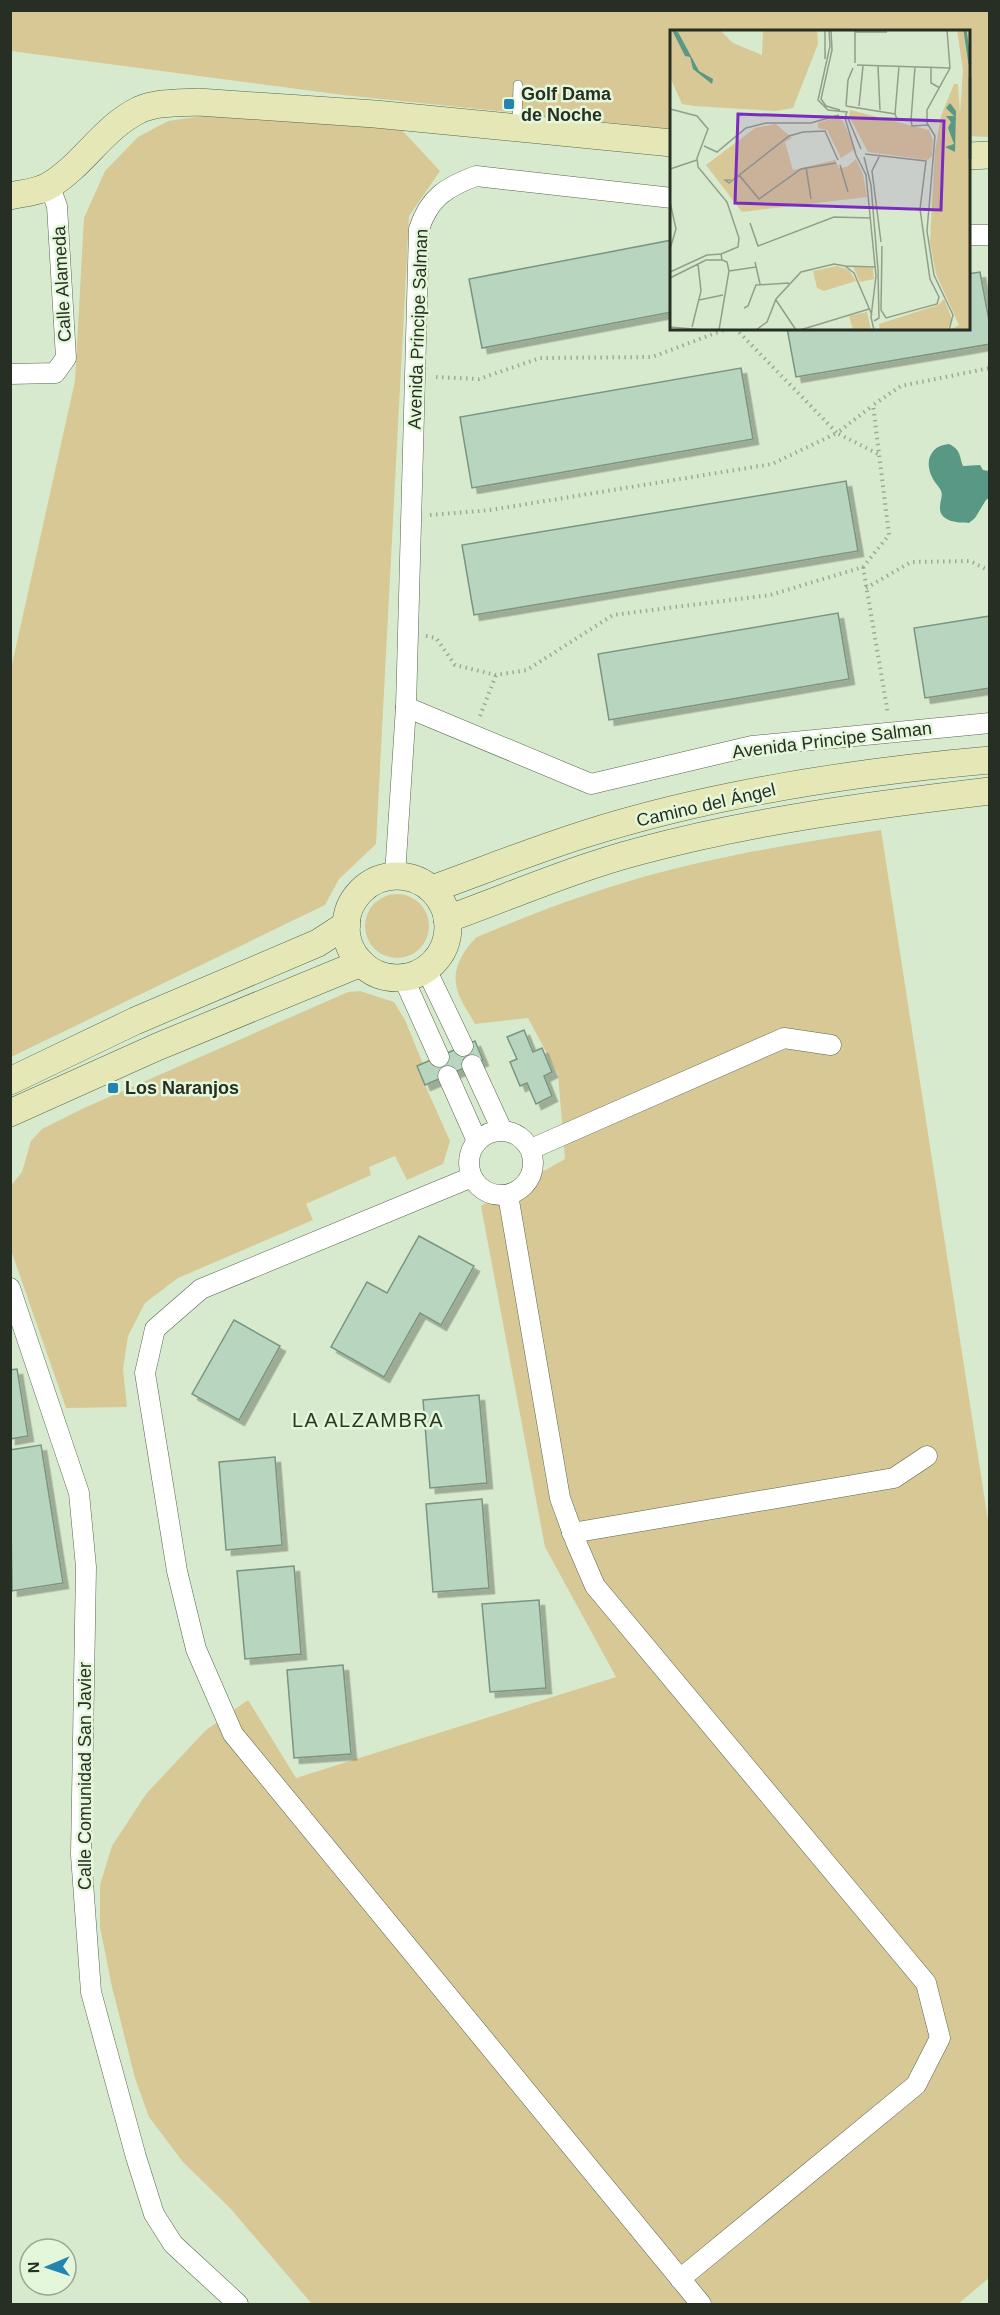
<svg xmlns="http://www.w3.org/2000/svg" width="1000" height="2315" viewBox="0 0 1000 2315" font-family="Arial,sans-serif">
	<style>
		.green { fill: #d7c895 }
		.water { fill: #5a9886 }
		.building { fill: #b7d5bf; stroke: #7a9581; stroke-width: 1.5; filter: url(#shadow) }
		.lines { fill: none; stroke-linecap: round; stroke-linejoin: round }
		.lane-casing { stroke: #57664d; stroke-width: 10 }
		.street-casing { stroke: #57664d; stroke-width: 21 }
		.secondary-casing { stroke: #57664d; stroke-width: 28 }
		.path { stroke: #9caa93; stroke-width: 4; stroke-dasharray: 1.5 4.5; stroke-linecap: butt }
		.lane { stroke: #fff; stroke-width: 9 }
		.street { stroke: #fff; stroke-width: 20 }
		.secondary { stroke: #e5e8b6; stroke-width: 27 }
		.poi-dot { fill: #2384b0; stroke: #e5f7da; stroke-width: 2 }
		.labels { text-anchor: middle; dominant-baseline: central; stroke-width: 5; stroke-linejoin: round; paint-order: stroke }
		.poi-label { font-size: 18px; font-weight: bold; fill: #272e23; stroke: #e5f7da; text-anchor: start }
		.street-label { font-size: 18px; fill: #272e23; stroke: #e5f7da }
		.neighbourhood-label { font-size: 20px; letter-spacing: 1.5px; fill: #2c3a23; stroke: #e5f7da }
		.inset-river { fill: none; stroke: #5a9886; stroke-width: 3 }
		.inset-road { fill: none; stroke: #919f89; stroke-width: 1.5 }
		.view { fill: #7b2cbf; fill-opacity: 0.15; stroke: #7b2cbf; stroke-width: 3 }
		.inset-edge { fill: none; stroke: #272e23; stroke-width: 3 }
	</style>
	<defs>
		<filter id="shadow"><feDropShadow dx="5.5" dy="5.5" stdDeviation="0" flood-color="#0004"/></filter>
	</defs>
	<rect width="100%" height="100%" fill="#d8eacd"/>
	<!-- green -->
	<g class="green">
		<path d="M11,10L989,11V137L969,136L968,32H672L671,129L343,95L11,51Z"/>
		<path d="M216,114L400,128L440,171L409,216L376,844L339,879L325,905L11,1057V669L75,381L84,218L105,171L138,137L168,121Z"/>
		<path d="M881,830L989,1527V2278L958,2304H312L230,2208L183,2162L149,2117L135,2078L112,1987L100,1927V1885L112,1846L146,1794L205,1731L248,1700L296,1778L616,1677L545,1547L481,1206L565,1159L558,1074L528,1018L475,1024C461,999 447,984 462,956C467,948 470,943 477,937C525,917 573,898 623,883C707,857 794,844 881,830Z"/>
		<circle cx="397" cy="926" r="32"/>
		<path d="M360,991L394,1002L405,1020L423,1064L417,1067L450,1141L443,1164L407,1180L395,1156L369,1167L371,1175L306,1204L313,1220L178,1278L145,1303L128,1336L123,1369L127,1407L66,1408L11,1250L10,1187L22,1172L31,1141L42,1129L84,1108L348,992Z"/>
	</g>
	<!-- water -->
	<path class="water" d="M949,444C961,450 959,455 963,466L980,465L983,470L989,471V498L986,500L975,518L969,523C958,523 939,522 940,507C940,500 944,495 940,489C938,485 934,482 932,477C924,461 931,445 949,444Z"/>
	<!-- building -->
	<g class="building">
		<path d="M672,240V312L482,348L469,279Z"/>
		<path d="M980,272L990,326V344L796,377L787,328H968V274Z"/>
		<path d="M741,368L753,439L472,488L460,417Z"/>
		<path d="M846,481L858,551L474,615L462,545Z"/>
		<path d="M838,613L849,679L609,720L598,654Z"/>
		<path d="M990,616V688L925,698L914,628Z"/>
		<path d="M524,1030L533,1052L542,1048L552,1072L544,1076L552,1096L536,1104L527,1083L520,1086L510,1062L517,1059L507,1037Z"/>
		<path d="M475,1041L483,1060L425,1085L417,1066Z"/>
		<path d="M419,1236L474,1266L441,1325L420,1313L384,1377L331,1347L367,1282L387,1293Z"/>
		<path d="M234,1320L280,1346L239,1420L192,1394Z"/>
		<path d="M17,1369L28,1436L10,1439V1370Z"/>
		<path d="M479,1395L487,1483L430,1488L423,1400Z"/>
		<path d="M41,1445L63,1583L12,1591L10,1450Z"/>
		<path d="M275,1457L282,1545L226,1550L219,1462Z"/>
		<path d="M482,1499L489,1588L433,1592L426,1504Z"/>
		<path d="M294,1566L301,1654L245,1659L237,1571Z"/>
		<path d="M539,1600L546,1688L490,1692L482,1604Z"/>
		<path d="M343,1665L351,1754L294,1758L287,1670Z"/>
	</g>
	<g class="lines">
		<defs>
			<path id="lane" d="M517,125L518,85"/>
			<g id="street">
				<path d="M968,235H990"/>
				<path d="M10,374L55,373L66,358L57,206L49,185"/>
				<path d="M406,707L591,784L752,746L990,723"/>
				<path d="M395,875L406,707L419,229C429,198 446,187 476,176L672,198"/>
				<path d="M426,969L463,1046"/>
				<path d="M403,977L439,1057"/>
				<path d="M472,1065L502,1130"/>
				<path d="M448,1076L477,1141"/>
				<circle cx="501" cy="1163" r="32"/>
				<path d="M531,1149L784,1038L831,1045"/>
				<path d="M472,1177L201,1289L155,1329L145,1373L177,1571L196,1649L233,1734L701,2304"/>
				<path d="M508,1195L560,1498L576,1542L595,1586L926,1983L940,2038L916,2085L680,2279"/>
				<path d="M10,1288L79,1493L86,1567L81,1855L91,1992L136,2157L154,2214L173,2244L238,2304"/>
				<path d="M572,1533L894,1478L927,1456"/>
			</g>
			<g id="secondary">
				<path d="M968,156L990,155"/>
				<path d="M10,196C24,193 39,192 50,185C83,165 104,127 139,110C157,102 179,103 198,102L375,114L672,143"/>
				<circle cx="397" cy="927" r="51"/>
				<path d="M432,889C482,871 532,851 582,835C713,793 853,772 990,760"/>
				<path d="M447,919C511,896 575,868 640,851C755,820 872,805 990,791"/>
				<path d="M10,1081L135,1021L318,943L347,924"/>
				<path d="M10,1113L157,1047L361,963"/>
			</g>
		</defs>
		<!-- lane casing -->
		<use href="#lane" class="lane-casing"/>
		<!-- street casing -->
		<use href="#street" class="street-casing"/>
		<!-- secondary casing -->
		<use href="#secondary" class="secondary-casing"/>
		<!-- path -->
		<g class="path">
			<path d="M735,328L837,433L872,406"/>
			<path d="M436,377L479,379L540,358L652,357L729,328"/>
			<path d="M430,515L490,510L772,464L837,433L878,454"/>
			<path d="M863,567L888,714"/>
			<path d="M866,588L911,562L970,561L990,571"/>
			<path d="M426,636L436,638L455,665L496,675L527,670L613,615L770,595L863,567L889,535L873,405L901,386L990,368"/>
			<path d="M480,716L496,675"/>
		</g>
		<!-- lane -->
		<use href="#lane" class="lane"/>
		<!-- street -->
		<use href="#street" class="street"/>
		<!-- secondary -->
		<use href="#secondary" class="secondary"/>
	</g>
	<!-- markers -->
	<g class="poi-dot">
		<rect x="503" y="98" width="12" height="12" rx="3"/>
		<rect x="107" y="1082" width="12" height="12" rx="3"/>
	</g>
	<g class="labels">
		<!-- poi labels -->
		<g class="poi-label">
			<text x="521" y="94">Golf Dama<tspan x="521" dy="21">de Noche</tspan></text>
			<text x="125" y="1088">Los Naranjos</text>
		</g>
		<!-- street labels -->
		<g class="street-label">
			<text transform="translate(62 284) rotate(-93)">Calle Alameda</text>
			<text transform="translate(418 329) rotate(-88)">Avenida Principe Salman</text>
			<text transform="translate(832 740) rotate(-7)">Avenida Principe Salman</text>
			<text transform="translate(706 805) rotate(-13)">Camino del Ángel</text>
			<text transform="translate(85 1776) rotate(-90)">Calle Comunidad San Javier</text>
		</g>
		<!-- neighbourhood labels -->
		<g class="neighbourhood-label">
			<text x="368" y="1420">LA ALZAMBRA</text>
		</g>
	</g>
	<!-- overview -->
	<g transform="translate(670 30)">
		<rect width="300" height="300" fill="#d8eacd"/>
		<path d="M0,0H50L63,13L92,25L93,0H147L148,14L123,78L105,81L24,76L12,74L0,47ZM287,0H300V300H280L289,295L266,244L260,212L265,121L271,86L284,54H288L290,84L293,40ZM180,80L259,100L263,110L262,126L258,130L198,122L179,86ZM166,87L173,91L185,119L171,128L157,100L148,98V93ZM106,94L122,108L115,112L123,140L165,130L169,138L177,137L186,129L193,144L197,167L72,182L36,135L85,98ZM167,236L179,240L186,251L154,261L147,258L143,241ZM183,236L203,238L204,249L190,252ZM274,269L282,289L277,300H210L209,294L268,275ZM197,282L201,300H183L179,286Z" fill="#d7c895"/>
		<path d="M2,0L8,2L29,41L43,49L42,54L23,39L20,27L15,26ZM280,73L286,81L285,122L275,117L284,114L278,98L281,92L276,86H284L276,78Z" fill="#5a9886"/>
		<path class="inset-river" d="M295,0L300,34M300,47V129"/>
		<path class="inset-road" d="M159,0L160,16L148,70L158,80L177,82L175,88L186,125L196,145L206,246L201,287L204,300M161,0L162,20L151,69L156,76L170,80M277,0L280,38L257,80V93L265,106L257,201L264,245L283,285L279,300M185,2H217M155,29V0M185,33V0M187,35L280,38M208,36L210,80M261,37V53L270,58M176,76L225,84L227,89L241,90L242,96L258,95M176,76L178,50L183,38M189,76L193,36M0,79L27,86L38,99L27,128L28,137L57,172L69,208L68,217L51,224M225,84L229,36M177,86L191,119M241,90L245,37M34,116L47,122L76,98L96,93H141L169,85M195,124L256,131L250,179L260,249L269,267L267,274L216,288L211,280L212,216M210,125L202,141L211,212M194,127L201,155L208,240L209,288L204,291M170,135L178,162M136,137L141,169M0,139L27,130M69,145L89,169L131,139L166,133M61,150H55L59,153L119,106L133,102L155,101L168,130M0,172L6,199L0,219M80,193L88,216L164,187L201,188M85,232L90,254M175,236L206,237M59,241L86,237M0,242L37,225L51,224L52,230M0,248L36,230H52M29,270L53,265M106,270L126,300M74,278L78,276L86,255L119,253M0,297L34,300M22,297L31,261L28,234M49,300L59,241L57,232L52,230M86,300L97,292L106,269L131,242L164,234L175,236L184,243L202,285M130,300L199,279"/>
		<path class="view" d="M68,84L274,91L271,180L65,173Z"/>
		<rect width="300" height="300" class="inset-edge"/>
	</g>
	<!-- border -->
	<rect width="1000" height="2315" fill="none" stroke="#272e23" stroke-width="24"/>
	<!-- north arrow -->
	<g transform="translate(48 2267) rotate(268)"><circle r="28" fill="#e5f7da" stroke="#99a791" stroke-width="1.5"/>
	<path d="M0-4.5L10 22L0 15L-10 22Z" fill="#2384b0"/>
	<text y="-9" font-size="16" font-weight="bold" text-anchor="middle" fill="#272e23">N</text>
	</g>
</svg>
